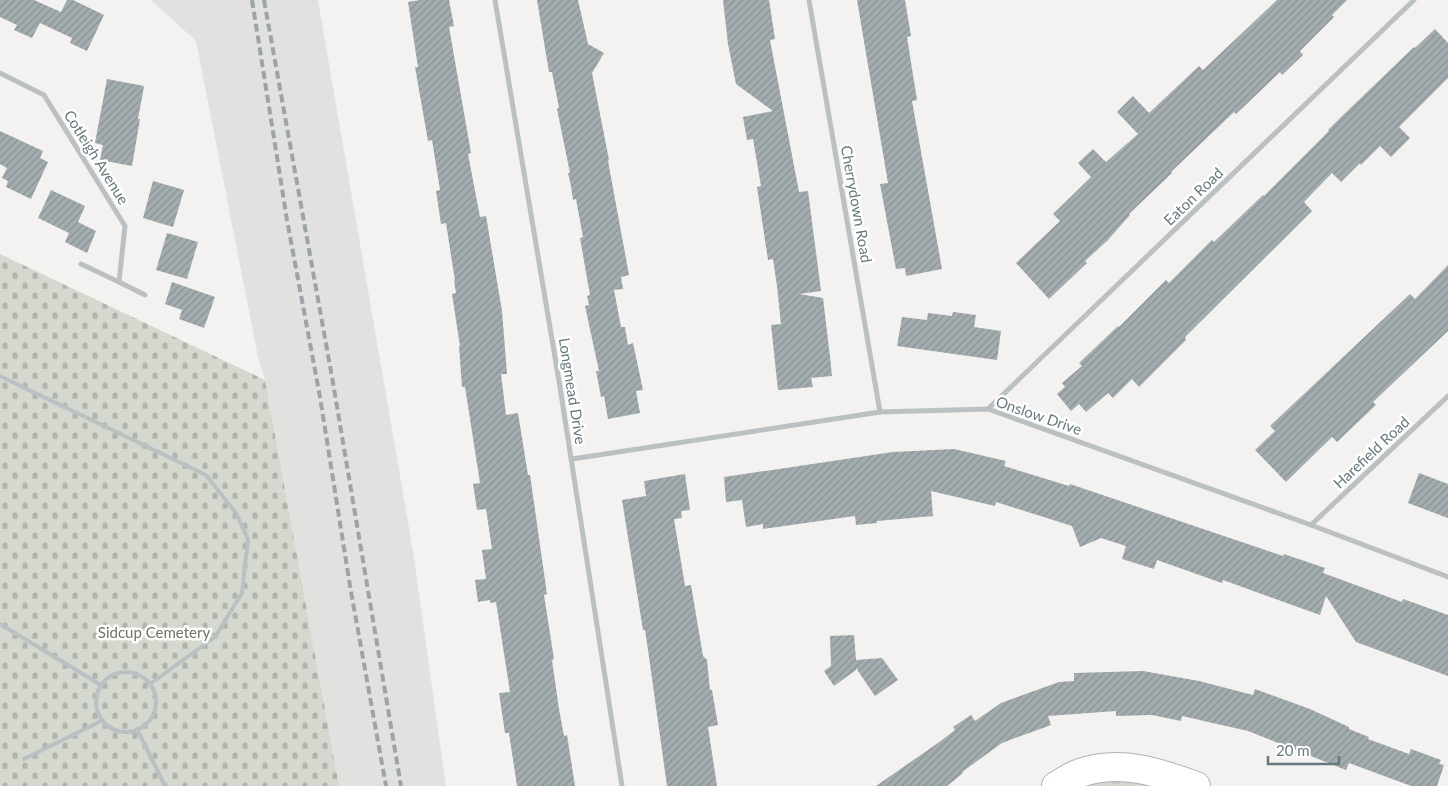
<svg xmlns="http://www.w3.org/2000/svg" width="1448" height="786" viewBox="0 0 1448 786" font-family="Lato,sans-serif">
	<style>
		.built { fill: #e1e2e0 }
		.grass { fill: url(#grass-tufts) }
		.cemetery { fill: url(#cemetery-stones) }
		.building { fill: url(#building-hatch) }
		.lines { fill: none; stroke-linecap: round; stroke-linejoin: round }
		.secondary-casing { stroke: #abb3b5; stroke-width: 30 }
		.lane { stroke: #bbc0c2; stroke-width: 4 }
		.street { stroke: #bbc0c2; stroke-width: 5 }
		.secondary { stroke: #fff; stroke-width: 28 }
		.rail { stroke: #9ba4a6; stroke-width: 4; stroke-dasharray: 8 4; stroke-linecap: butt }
		.labels { text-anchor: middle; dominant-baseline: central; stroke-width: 5; stroke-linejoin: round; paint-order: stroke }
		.street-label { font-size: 15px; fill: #66797e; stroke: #fff }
		.park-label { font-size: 15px; fill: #6c7664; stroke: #fff }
	</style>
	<defs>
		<pattern id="grass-tufts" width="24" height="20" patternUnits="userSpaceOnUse" patternTransform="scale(1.25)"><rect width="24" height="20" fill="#d4d8cf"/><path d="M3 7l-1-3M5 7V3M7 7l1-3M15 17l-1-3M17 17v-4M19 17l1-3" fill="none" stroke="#b0b4ad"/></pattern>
		<pattern id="cemetery-stones" width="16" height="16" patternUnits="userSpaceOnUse" patternTransform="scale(1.25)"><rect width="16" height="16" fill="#d4d8cf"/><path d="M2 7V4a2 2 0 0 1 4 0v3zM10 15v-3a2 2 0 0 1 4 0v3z" fill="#b0b4ad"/></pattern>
		<pattern id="building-hatch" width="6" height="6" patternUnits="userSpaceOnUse" patternTransform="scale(1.25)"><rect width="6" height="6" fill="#a3acae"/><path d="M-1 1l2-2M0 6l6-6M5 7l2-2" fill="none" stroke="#899193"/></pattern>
	</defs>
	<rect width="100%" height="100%" fill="#f3f2f0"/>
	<!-- built -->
	<path class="built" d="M151,0H318L413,551L446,786H339L265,380L258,357L196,41Z"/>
	<!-- grass -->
	<path class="grass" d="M1113,778L1176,786H1088Z"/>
	<!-- cemetery -->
	<path class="cemetery" d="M0,254L265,380L339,786H0Z"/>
	<!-- building -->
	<g class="building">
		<path d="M0,0H34L61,12L67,0H73L104,15L87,51L70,43L72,38L40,23L32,38L14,30L17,25L0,17Z"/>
		<path d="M420,0H449L454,26L449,27L471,153L468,154L480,217L486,216L502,311L507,374H501L506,415L518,413L528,475H530L547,594L544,595L554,659L552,660L559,709L564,736L567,735L575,786H517L509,733H505L499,693L510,692L496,602L490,603V600L478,602L475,580L486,579L482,550L492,549L486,509L477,510L473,484L480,483L465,387H462L459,346H460L452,294L456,293L454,281H455L446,223L441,224L436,191L440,190L432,140L428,141L415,67H418L408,2Z"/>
		<path d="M537,0H578L588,44L604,53L592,73L609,160L608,161L629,275L621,277L623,289L614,290L621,327H625L628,345L633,343L640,376L643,390L636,391L640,413L608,419L604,396L601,397L596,371H599L585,306L589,305L587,296L590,295L580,238L583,237L576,199L573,200L571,186L568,173H570L557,109L559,108L552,72H549Z"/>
		<path d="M723,0H769L775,39L770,40L799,192L808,191L821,291L799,294L823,298L830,357L832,376L811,378L813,387L778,390L771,325L781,324L777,286L773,259L768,260L757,187L761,186L753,139L747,140L743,117L773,111L736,84L728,44Z"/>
		<path d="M857,0H905L911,36L907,37L917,100L912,101L942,269L906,276L905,268L896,269L880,184L888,183Z"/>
		<path d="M1277,0H1347L1332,15L1334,17L1300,51L1303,55L1282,75L1280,72L1236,114L1234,112L1171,172L1172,173L1129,214L1130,215L1107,241L1085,261L1087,263L1049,299L1016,263L1060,221L1053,214L1091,177L1078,163L1093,149L1106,162L1138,134L1117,112L1133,96L1149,113L1199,66L1203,70Z"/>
		<path d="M1435,29L1448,43V78L1399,127L1410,138L1391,157L1380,146L1361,165L1360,163L1341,182L1332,173L1304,202L1312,211L1185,337L1186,340L1139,387L1132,379L1113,398L1108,393L1086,412L1079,404L1071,411L1057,394L1065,387L1062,383L1082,366L1079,363L1118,326L1119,327L1166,280L1169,283L1212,240L1214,242L1263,195L1264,196L1329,131L1328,130L1340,118L1414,47L1415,48Z"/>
		<path d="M107,79L144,86L138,119H140L132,166L100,160L103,145L95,143Z"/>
		<path d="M0,131L43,151L40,158L48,162L31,199L6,187L8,181L2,178L7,168L0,164Z"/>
		<path d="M153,181L184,190L173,227L143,218Z"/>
		<path d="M51,190L85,206L78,222L96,231L87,253L65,242L69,233L38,218Z"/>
		<path d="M167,233L198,242L187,279L156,270Z"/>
		<path d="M1448,265V331L1373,402L1376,405L1337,442L1332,437L1286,482L1255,450L1275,431L1270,426L1410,294L1415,299Z"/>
		<path d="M172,282L215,297L204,328L179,319L182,310L165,304Z"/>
		<path d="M953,312L976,315L974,327L1001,331L997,360L897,346L902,317L927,320L928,313L952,316Z"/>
		<path d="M954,449L1006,461L1004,466L1069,486L1070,484L1283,556L1284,554L1325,568L1323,573L1402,602L1403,599L1448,615V676L1356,642L1326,596L1320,615L1223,580L1222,583L1157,560L1154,569L1122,559L1126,546L1101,538L1080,547L1072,526L996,502L995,506L931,491L933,516L877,521V523L856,525L855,516L763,529V524L746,527L742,500L726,502L724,477L893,452Z"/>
		<path d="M1419,473L1448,484V518L1408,503Z"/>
		<path d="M685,474L690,510L681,511L682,518L674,519L685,586L691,585L703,656L707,660L710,690H712L718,725L708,727L717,786H667L649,657L645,630H643L622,500L646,496L644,481Z"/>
		<path d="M854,635L856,660L882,658L898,680L875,696L856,668V670L834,686L824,671L831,666L830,636Z"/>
		<path d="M1143,671L1199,681L1253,695L1255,689L1310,709L1349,727V729L1369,737L1368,739L1409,754L1411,749L1441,760L1439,764L1444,765L1437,786H1411L1349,763L1346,770L1248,731L1182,716L1181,721L1152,715L1116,716V711L1048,716L1051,725L1002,743L962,772L963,773L947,786H876L938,743L955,730L953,727L971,715L975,721L1001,703L1059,682L1074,681V673Z"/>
	</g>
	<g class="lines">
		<defs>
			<path id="secondary" d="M1056,786C1063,782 1071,776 1080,773C1120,759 1158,772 1196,786"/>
		</defs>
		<!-- secondary casing -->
		<use href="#secondary" class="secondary-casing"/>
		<!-- lane -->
		<g class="lane">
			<path d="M0,376L206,475L236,513L248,539L242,593L215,637L150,684"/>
			<path d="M0,624L101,685"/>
			<circle cx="126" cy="702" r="30"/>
			<path d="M137,729L165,786"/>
			<path d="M24,759L103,720"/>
		</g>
		<!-- street -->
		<g class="street">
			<path d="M495,0L559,381L622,786"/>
			<path d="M809,0L880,412"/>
			<path d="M0,73L44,95L125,226L119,282L81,264"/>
			<path d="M119,282L145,295"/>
			<path d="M988,409L1414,0"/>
			<path d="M572,459L880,412L988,409L1311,525L1448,577"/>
			<path d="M1311,525L1448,396"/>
		</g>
		<!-- secondary -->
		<use href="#secondary" class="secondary"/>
		<!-- rail -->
		<g class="rail">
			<path d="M252,0L287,220L320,397L350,586L386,786"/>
			<path d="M264,0L332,377L401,786"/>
		</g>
	</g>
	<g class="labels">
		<!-- street labels -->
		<g class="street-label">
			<text transform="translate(97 157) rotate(58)">Cotleigh Avenue</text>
			<text transform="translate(1193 196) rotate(-44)">Eaton Road</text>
			<text transform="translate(857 204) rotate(80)">Cherrydown Road</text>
			<text transform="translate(573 391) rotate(81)">Longmead Drive</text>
			<text transform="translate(1039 415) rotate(19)">Onslow Drive</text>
			<text transform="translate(1371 452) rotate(-43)">Harefield Road</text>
		</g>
		<!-- park labels -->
		<g class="park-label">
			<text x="154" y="632">Sidcup Cemetery</text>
		</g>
	</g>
	<!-- scale -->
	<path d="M1268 756v8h71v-8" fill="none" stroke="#66797e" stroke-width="2.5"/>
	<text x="1276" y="756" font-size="15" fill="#66797e" stroke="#ffffff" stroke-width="4" paint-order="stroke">20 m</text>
</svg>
